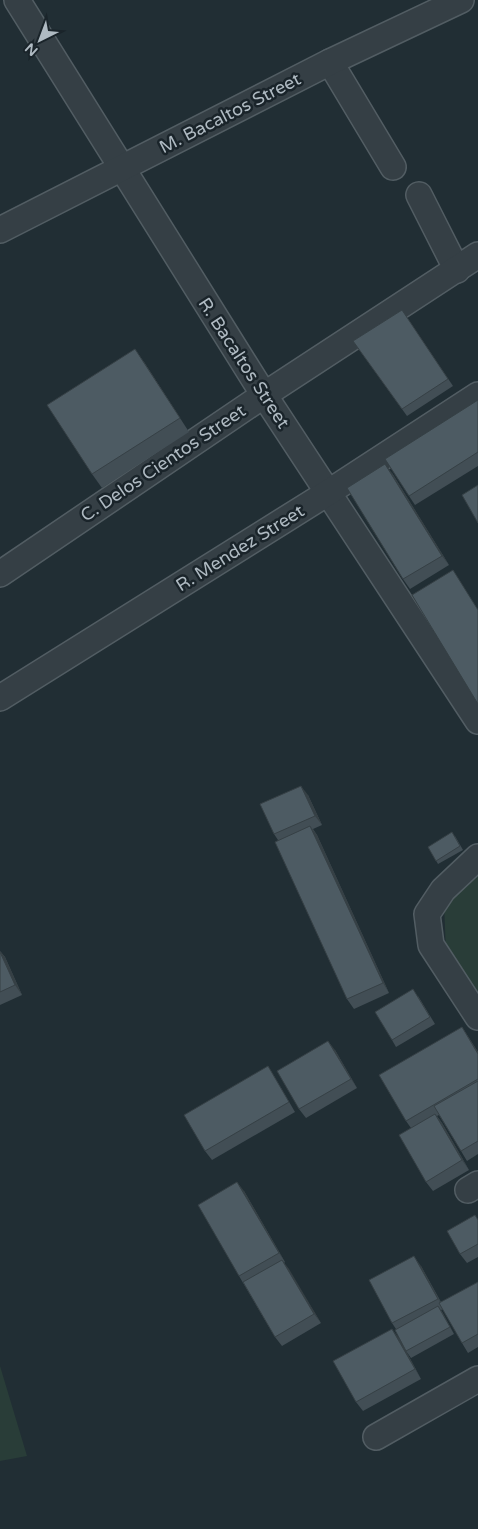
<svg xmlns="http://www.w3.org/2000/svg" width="478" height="1529" viewBox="0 0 478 1529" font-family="'Varela Round',sans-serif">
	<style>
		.green { fill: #293d38 }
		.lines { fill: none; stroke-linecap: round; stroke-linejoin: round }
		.minor-casing { stroke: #525d63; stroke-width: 28 }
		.minor { stroke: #353f45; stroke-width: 25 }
		.wall { fill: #424e55 }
		.shaded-wall { fill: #364045 }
		.building { fill: #4d5b63; stroke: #364045 }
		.labels { text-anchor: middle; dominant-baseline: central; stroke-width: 5; stroke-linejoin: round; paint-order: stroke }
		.street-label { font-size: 18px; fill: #afbac2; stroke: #1a242a }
	</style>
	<rect width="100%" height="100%" fill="#212e34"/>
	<!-- green -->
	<g class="green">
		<path d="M478,872V997L446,953L444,903Z"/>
		<path d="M0,1366L27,1456L0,1461Z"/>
	</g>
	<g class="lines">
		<defs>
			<g id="minor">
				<path d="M17,0L264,395L478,721"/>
				<path d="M330,62L393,167"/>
				<path d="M419,195L457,270"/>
				<path d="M0,230L330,62L461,0"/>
				<path d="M0,574L264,395L478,255"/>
				<path d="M0,698L329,492L478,395"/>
				<path d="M478,857L443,890L427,914L431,945L478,1017"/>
				<path d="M468,1190L478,1184"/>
				<path d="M376,1437L478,1379"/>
			</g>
		</defs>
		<!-- minor casing -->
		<use href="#minor" class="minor-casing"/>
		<!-- minor -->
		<use href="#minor" class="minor"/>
	</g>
	<!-- wall -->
	<g class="wall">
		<path d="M402,310L453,386L407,416L353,341Z"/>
		<path d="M144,362L189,432L102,488L92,474Z"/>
		<path d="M478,400V466L415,505L409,496Z"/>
		<path d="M392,473L449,565L410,589L403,579Z"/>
		<path d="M308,795L322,825L313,829L317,835L389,993L354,1009L347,999L278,840L274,834Z"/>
		<path d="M455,836L463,850L438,864L428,847Z"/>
		<path d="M0,951L5,957L22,995L0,1005Z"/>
		<path d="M418,996L435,1024L396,1047L392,1040Z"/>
		<path d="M462,1027L478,1052V1154L467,1161L461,1151L439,1115L437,1116L442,1123L469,1170L433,1191L426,1182L411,1128L406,1121Z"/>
		<path d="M335,1050L357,1088L306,1118L299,1109Z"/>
		<path d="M268,1066L274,1076L295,1112L212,1160L205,1151Z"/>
		<path d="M244,1191L285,1262L284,1263L321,1323L282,1346L275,1337L239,1276Z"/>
		<path d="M478,1219V1257L467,1263L460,1254Z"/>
		<path d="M421,1266L441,1302L478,1282V1347L468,1353L462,1343L443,1309L441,1310L454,1334L411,1358L406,1351L396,1329L392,1323Z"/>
		<path d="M399,1338L421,1379L363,1411L356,1402Z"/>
	</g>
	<!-- shaded-wall -->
	<g class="shaded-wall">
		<path d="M135,349L144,362L189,432L180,418Z"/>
		<path d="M385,464L392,473L449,565L442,556Z"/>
		<path d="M301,786L308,795L322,825L315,816Z"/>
		<path d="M310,826L317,835L389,993L383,983Z"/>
		<path d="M0,951L5,957L22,995L15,985Z"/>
		<path d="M462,1027L478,1052V1054Z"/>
		<path d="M328,1041L335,1050L357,1088L351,1079Z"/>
		<path d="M435,1114L442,1123L469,1170L462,1160Z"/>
		<path d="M237,1182L244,1191L285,1262L279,1253Z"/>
		<path d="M414,1256L421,1266L444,1309L438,1299Z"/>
		<path d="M282,1260L289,1269L321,1323L314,1314Z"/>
		<path d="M438,1306L443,1313L454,1334Z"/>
		<path d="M392,1329L399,1338L421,1379L415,1369Z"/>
	</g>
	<!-- building -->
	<g class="building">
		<path d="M402,310L448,379L402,409L353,341Z"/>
		<path d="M135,349L180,418L92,474L47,405Z"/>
		<path d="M478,400V452L409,496L385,459Z"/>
		<path d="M385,464L442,556L403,579L347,488Z"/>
		<path d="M478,485V523L462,495Z"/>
		<path d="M453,570L478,610V704L412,595Z"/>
		<path d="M301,786L315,816L274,834L260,804Z"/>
		<path d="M310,826L383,983L347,999L275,842Z"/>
		<path d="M452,832L460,846L436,861L428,847Z"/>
		<path d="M0,952L15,985L0,992Z"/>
		<path d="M413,989L430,1017L392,1040L375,1012Z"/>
		<path d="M462,1027L478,1054V1079L406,1121L379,1075Z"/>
		<path d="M328,1041L351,1079L299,1109L277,1071Z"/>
		<path d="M268,1066L289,1102L205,1151L184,1115Z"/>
		<path d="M478,1081V1141L461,1151L434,1106Z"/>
		<path d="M435,1114L462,1160L426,1182L399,1135Z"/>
		<path d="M237,1182L279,1253L239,1276L198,1205Z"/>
		<path d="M475,1215L478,1220V1244L460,1254L447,1231Z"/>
		<path d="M414,1256L438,1299L392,1323L369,1280Z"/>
		<path d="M282,1260L314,1314L275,1337L243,1282Z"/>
		<path d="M478,1282V1334L462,1343L439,1303Z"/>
		<path d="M438,1306L450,1327L406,1351L395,1330Z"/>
		<path d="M392,1329L415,1369L356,1402L333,1361Z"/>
	</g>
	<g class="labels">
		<!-- street labels -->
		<g class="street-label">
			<text transform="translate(230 113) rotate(-27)">M. Bacaltos Street</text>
			<text transform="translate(244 363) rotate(57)">R. Bacaltos Street</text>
			<text transform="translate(163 463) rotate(-34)">C. Delos Cientos Street</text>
			<text transform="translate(240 548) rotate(-32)">R. Mendez Street</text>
		</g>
	</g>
	<!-- north arrow -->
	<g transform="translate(40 40) rotate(222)" stroke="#1a242a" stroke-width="4" paint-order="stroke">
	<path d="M0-4L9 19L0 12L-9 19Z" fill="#afbac2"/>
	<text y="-8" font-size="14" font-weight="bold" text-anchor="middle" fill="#afbac2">N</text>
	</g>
</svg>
